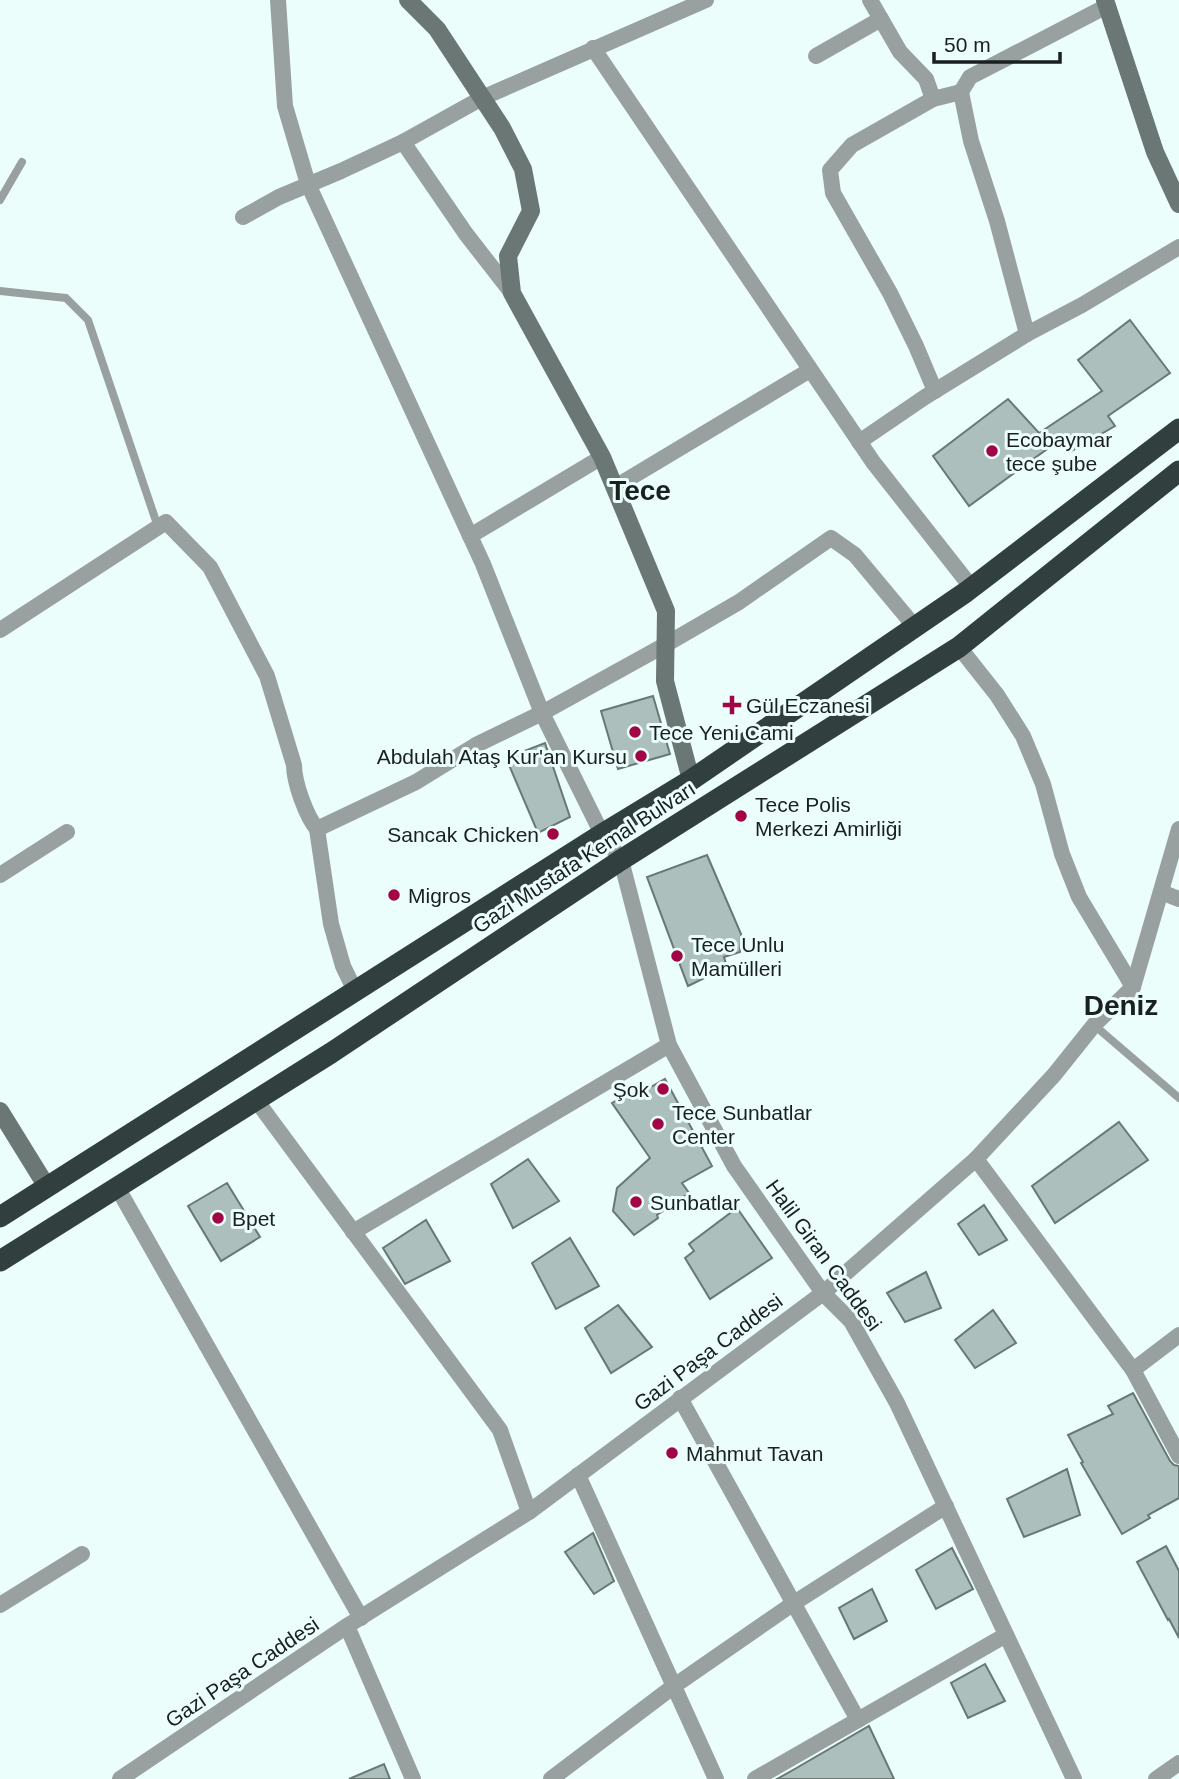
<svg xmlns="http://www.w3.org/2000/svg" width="1179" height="1779" viewBox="0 0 1179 1779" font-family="Helvetica,sans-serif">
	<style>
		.building { fill: #adbfbd; stroke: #677875; stroke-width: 2 }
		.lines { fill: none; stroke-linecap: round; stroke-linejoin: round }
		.lane { stroke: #99a1a0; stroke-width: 8 }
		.street { stroke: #99a1a0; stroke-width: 16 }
		.secondary { stroke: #6b7775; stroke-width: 18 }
		.highway { stroke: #31403f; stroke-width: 21 }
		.poi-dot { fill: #a10545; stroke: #ebfefb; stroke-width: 2.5 }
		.labels { text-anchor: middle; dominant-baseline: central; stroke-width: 6; stroke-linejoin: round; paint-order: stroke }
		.poi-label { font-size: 21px; fill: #19201f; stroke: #ebfefb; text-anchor: start }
		.street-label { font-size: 21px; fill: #19201f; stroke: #ebfefb }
		.district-label { font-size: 28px; font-weight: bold; fill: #19201f; stroke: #ebfefb }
	</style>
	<rect width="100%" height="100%" fill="#ebfefb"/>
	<!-- building -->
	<g class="building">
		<path d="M1130,320L1170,373L1108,416L1115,426L1070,452L1061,439L969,506L933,456L1008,399L1039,433L1102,391L1078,360Z"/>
		<path d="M653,696L670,754L618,769L601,711Z"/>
		<path d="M545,743L570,817L538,833L506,758Z"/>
		<path d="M707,855L741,934L740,952L724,957L727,967L688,986L647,877Z"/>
		<path d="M665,1079L712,1166L682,1183L689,1193L657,1215L658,1218L634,1235L613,1211L617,1188L650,1158L612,1103L628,1094L630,1099Z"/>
		<path d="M1119,1122L1148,1160L1055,1223L1032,1186Z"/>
		<path d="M528,1159L559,1201L513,1228L491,1184Z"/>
		<path d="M227,1183L260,1237L221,1261L188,1206Z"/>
		<path d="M984,1205L1007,1240L979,1255L958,1224Z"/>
		<path d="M737,1208L772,1258L710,1299L685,1258L694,1251L689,1244Z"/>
		<path d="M426,1220L450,1261L405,1284L383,1248Z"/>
		<path d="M570,1238L599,1286L556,1309L532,1263Z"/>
		<path d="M926,1272L941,1308L905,1322L887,1293Z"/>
		<path d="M618,1305L652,1347L611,1373L585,1328Z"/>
		<path d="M993,1310L1016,1343L975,1368L955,1340Z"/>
		<path d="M1133,1393L1170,1461L1174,1465L1179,1466V1498L1148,1515L1150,1518L1122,1534L1081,1463L1083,1462L1068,1435L1113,1414L1108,1406Z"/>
		<path d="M1067,1469L1080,1515L1024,1537L1007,1499Z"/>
		<path d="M593,1533L614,1581L594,1594L565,1552Z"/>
		<path d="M1166,1546L1179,1571V1638L1169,1619L1168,1620L1137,1562Z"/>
		<path d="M952,1548L973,1589L936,1609L916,1570Z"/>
		<path d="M872,1589L887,1621L854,1639L839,1608Z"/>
		<path d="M985,1664L1005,1701L968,1718L951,1683Z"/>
		<path d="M869,1726L894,1779H777L793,1770Z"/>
		<path d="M384,1764L390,1779H349Z"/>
	</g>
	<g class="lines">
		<!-- lane -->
		<g class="lane">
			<path d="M0,200L22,162"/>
			<path d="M0,291L66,298L88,320L158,527"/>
			<path d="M1094,1025L1179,1098"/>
		</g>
		<!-- street -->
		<g class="street">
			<path d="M278,0L285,106L308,184L483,564L542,713L602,834L621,860L669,1045L734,1166L823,1293L851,1321L897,1403L1074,1779"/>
			<path d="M870,0L900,52L926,79L933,99"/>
			<path d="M593,48L873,462L972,588"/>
			<path d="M816,56L881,19"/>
			<path d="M403,142L466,234L512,293"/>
			<path d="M243,217L279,197L341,171L403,142L482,98L706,0"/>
			<path d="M1027,334L1082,305L1179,247"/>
			<path d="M935,391L916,346L890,293L833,193L830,170L852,145L933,99L961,92"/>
			<path d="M859,442L925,397L1027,334L997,221L971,141L961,92L970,77L1107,6"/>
			<path d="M615,487L810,370"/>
			<path d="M470,536L602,457"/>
			<path d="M0,630L166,522L210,567L267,676L294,765C294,782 306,816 317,829L331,924L343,966L355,991"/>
			<path d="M959,647L997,695L1023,736L1043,784L1062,854L1079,897L1133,987"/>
			<path d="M317,829L416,782L476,745L542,713L665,645L739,602L831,538L855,555L915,627"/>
			<path d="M0,875L67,832"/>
			<path d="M1161,892L1179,899"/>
			<path d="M256,1100L500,1430L529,1512"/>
			<path d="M976,1159L1133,1370L1179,1456"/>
			<path d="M117,1187L361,1618"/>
			<path d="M353,1232L669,1045"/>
			<path d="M1133,1370L1179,1335"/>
			<path d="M680,1398L858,1720"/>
			<path d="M578,1475L716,1779"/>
			<path d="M0,1605L82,1554"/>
			<path d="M347,1626L413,1779"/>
			<path d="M120,1779L347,1626L529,1512L823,1293L976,1159L1054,1075L1094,1025L1133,987L1179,829"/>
			<path d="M551,1779L674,1686L794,1603L946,1506"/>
			<path d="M755,1779L1006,1635"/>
			<path d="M1156,1779L1179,1763"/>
		</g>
		<!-- secondary -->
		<g class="secondary">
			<path d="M408,0L437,29L502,128L523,169L531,211L508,256L512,293L602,457L666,611L665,681L691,780"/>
			<path d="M1105,0L1155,152L1179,204"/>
			<path d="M0,1111L47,1187"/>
		</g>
		<!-- highway -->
		<g class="highway">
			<path d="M0,1217L602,834L691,780L966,592L1179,429"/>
			<path d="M0,1261L331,1053L621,860L959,647L1179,471"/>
		</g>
	</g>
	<!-- markers -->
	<g class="poi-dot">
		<circle cx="992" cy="451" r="7"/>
		<path d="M728.5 694.5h7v7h7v7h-7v7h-7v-7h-7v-7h7z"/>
		<circle cx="635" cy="732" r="7"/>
		<circle cx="641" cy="756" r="7"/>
		<circle cx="741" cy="816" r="7"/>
		<circle cx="553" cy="834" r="7"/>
		<circle cx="394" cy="895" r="7"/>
		<circle cx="677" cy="956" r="7"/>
		<circle cx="663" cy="1089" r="7"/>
		<circle cx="658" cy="1124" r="7"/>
		<circle cx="636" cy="1202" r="7"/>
		<circle cx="218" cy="1218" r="7"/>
		<circle cx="672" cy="1453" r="7"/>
	</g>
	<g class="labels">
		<!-- poi labels -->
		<g class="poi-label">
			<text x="1006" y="439">Ecobaymar<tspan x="1006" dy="24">tece şube</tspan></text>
			<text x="746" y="705">Gül Eczanesi</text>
			<text x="649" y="732">Tece Yeni Cami</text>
			<text x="627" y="756" text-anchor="end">Abdulah Ataş Kur'an Kursu</text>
			<text x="755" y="804">Tece Polis<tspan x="755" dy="24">Merkezi Amirliği</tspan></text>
			<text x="539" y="834" text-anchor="end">Sancak Chicken</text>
			<text x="408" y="895">Migros</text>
			<text x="691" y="944">Tece Unlu<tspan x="691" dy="24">Mamülleri</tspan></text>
			<text x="649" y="1089" text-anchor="end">Şok</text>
			<text x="672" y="1112">Tece Sunbatlar<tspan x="672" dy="24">Center</tspan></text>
			<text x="650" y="1202">Sunbatlar</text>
			<text x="232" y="1218">Bpet</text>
			<text x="686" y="1453">Mahmut Tavan</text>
		</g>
		<!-- street labels -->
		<g class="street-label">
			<text transform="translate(584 857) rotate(-33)">Gazi Mustafa Kemal Bulvarı</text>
			<text transform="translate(824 1255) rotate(54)">Halil Giran Caddesi</text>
			<text transform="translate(708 1352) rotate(-37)">Gazi Paşa Caddesi</text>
			<text transform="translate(242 1672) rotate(-34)">Gazi Paşa Caddesi</text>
		</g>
		<!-- district labels -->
		<g class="district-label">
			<text x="640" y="490">Tece</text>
			<text x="1121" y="1005">Deniz</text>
		</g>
	</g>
	<!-- scale -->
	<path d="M934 52v10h126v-10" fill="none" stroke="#19201f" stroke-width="3.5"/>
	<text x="944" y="52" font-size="21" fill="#19201f" stroke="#ebfefb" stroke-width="5" paint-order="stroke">50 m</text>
</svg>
